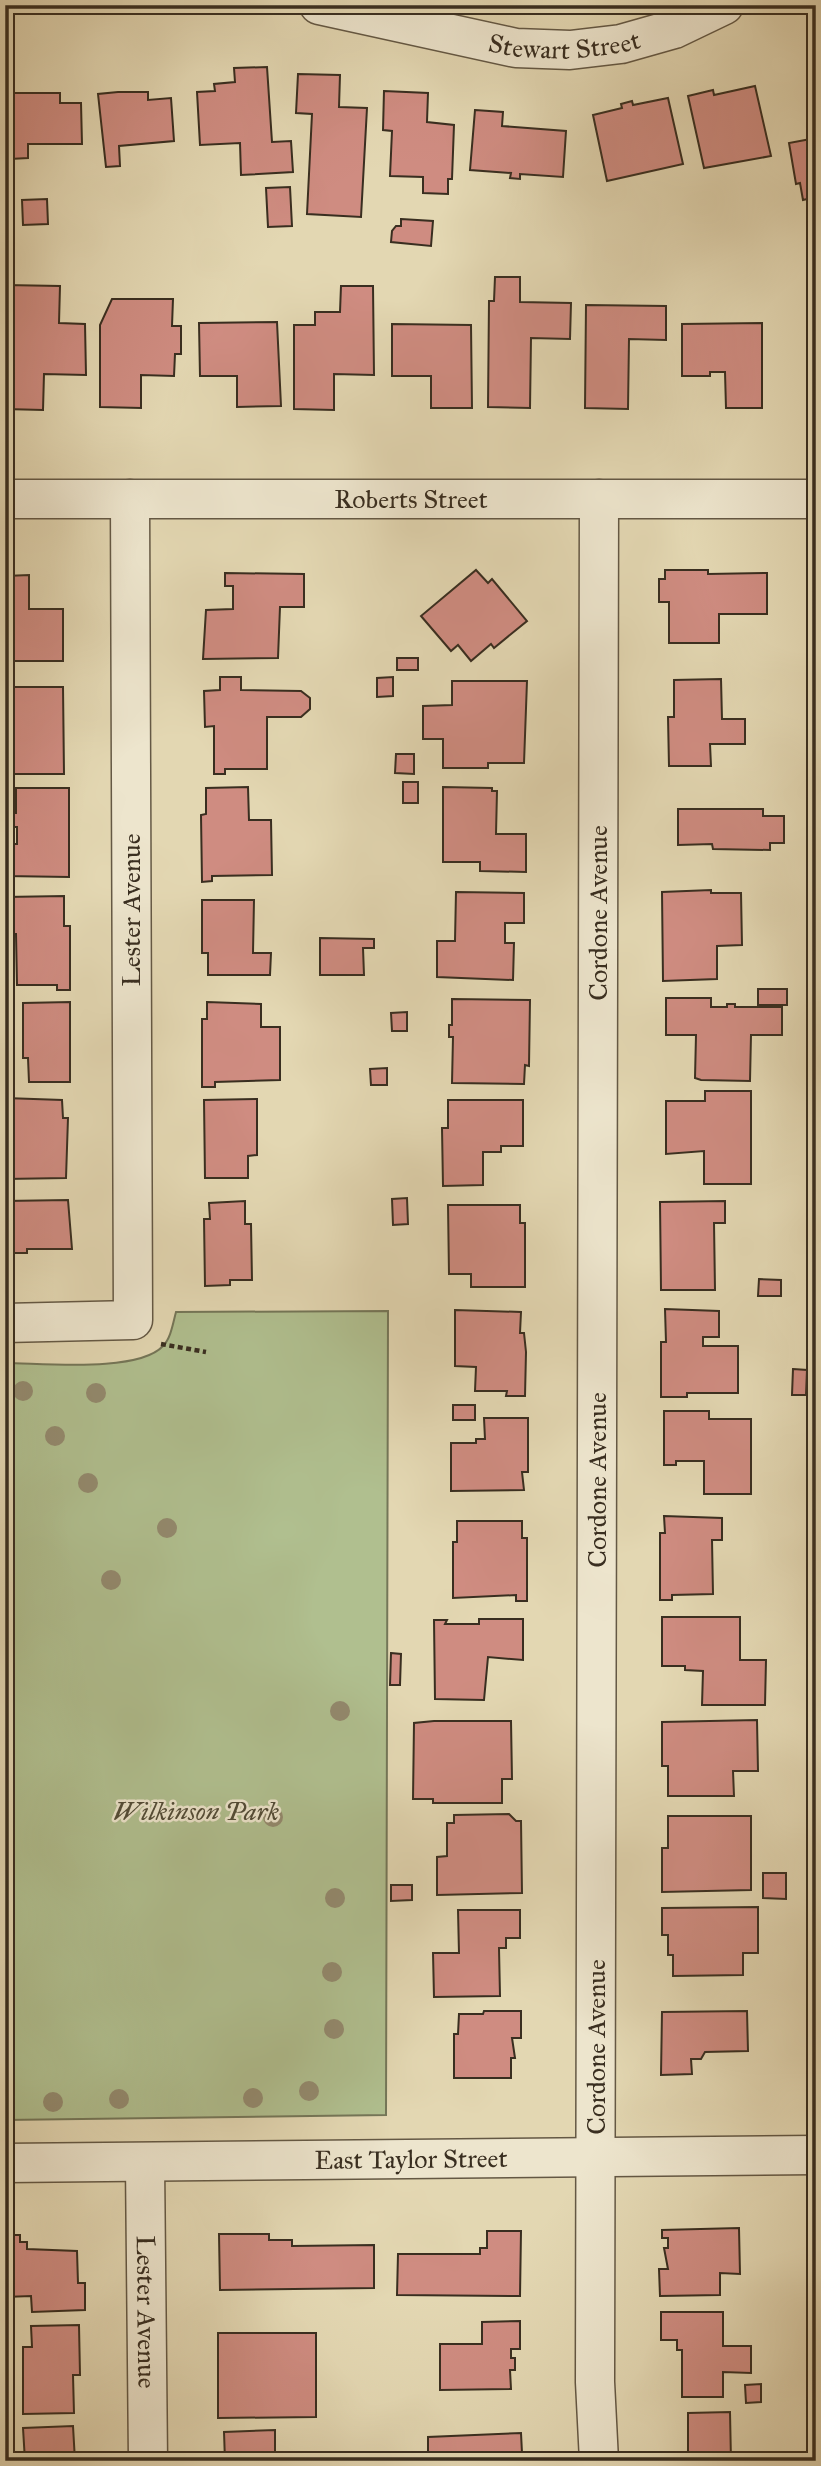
<svg xmlns="http://www.w3.org/2000/svg" width="821" height="2466" viewBox="0 0 821 2466" font-family="'IM FELL Great Primer',serif">
	<style>
		.green { fill: #b0bf8f; stroke: #747658; stroke-width: 2 }
		.building { fill: #cf8c81; stroke: #392e20; stroke-width: 2 }
		.lines { fill: none; stroke-linecap: round; stroke-linejoin: round }
		.minor-casing { stroke: #645844; stroke-width: 41 }
		.path { stroke: #392e20; stroke-width: 4.5; stroke-dasharray: 5 3.5; stroke-linecap: butt }
		.minor { stroke: #ede5cd; stroke-width: 38 }
		.tree { fill: #938a6e }
		.labels { text-anchor: middle; dominant-baseline: central; stroke-width: 5; stroke-linejoin: round; paint-order: stroke }
		.street-label { font-size: 26px; fill: #392e20; stroke: #ede5cd }
		.park-label { font-size: 26px; font-style: italic; fill: #514b36; stroke: #ede5cd }
	</style>
	<rect width="100%" height="100%" fill="#e3d7b2"/>
	<filter id="stains"><feTurbulence type="fractalNoise" baseFrequency=".00286" numOctaves="4"/><feColorMatrix values="0 0 0 0 .2 0 0 0 0 .09 0 0 0 0 .02 0 0 0 .5 -.17"/></filter>
	<radialGradient id="worn" r=".72"><stop offset=".6" stop-color="#630" stop-opacity="0"/><stop offset="1" stop-color="#630" stop-opacity=".3"/></radialGradient>
	<!-- green -->
	<path class="green" d="M388,1311L386,2115L5,2120V1363C42,1363 138,1373 163,1346C171,1338 173,1323 176,1312Z"/>
	<!-- building -->
	<g class="building">
		<path d="M267,67L272,142L291,141L293,172L241,175L240,143L200,145L197,92L215,91L214,84L235,82L234,68Z"/>
		<path d="M298,74L340,75L339,107L367,108L361,217L307,214L312,114L296,113Z"/>
		<path d="M755,86L771,156L704,168L688,96L713,90L714,95Z"/>
		<path d="M384,91L428,93L427,122L454,125L452,179H448V194L423,193V177L390,176L392,131L383,130Z"/>
		<path d="M118,92H148V100L171,98L174,141L119,146L120,166L106,167L98,94Z"/>
		<path d="M10,93H60V103H81L82,144H28V158L10,159Z"/>
		<path d="M668,98L683,164L607,181L593,115L622,108L621,104L632,101L633,105Z"/>
		<path d="M475,110L503,112L502,126L566,131L563,177L520,174V179L510,178L511,173L470,170Z"/>
		<path d="M816,138V197L803,200L800,183L796,184L789,143Z"/>
		<path d="M290,187L292,226L268,227L266,188Z"/>
		<path d="M47,199L48,224L23,225L22,200Z"/>
		<path d="M401,219L433,221L431,246L391,242L392,231L396,226H401Z"/>
		<path d="M495,277H520V302L571,303L570,339L531,338L530,408L488,407L489,301H494Z"/>
		<path d="M5,285L60,286L59,323L85,324L86,375L44,374L43,410L5,409Z"/>
		<path d="M341,286H373L374,375L334,374V410L294,409V325H315V312H340Z"/>
		<path d="M112,299H173L172,326H181V354H175L174,376L141,375V408L100,407V325Z"/>
		<path d="M586,305L666,306V340L629,339L628,409L585,408Z"/>
		<path d="M277,322L281,406L237,407V376H200L199,323Z"/>
		<path d="M762,323V408H726L725,372H710V376H682V324Z"/>
		<path d="M392,324L471,325L472,408H431V376H392Z"/>
		<path d="M476,570L488,583L492,579L527,621L494,648L491,644L471,661L458,645L451,651L421,616Z"/>
		<path d="M665,570H708V574L767,573V614H719V643H669V602H659V579H665Z"/>
		<path d="M225,573L304,574V607H280L278,658L203,659L206,610L233,609V586H225Z"/>
		<path d="M29,575V609H63V661H5V576Z"/>
		<rect x="397" y="658" width="21" height="12"/>
		<path d="M220,677H241V690L301,691L310,698V709L301,717H267V769H225V774H214V726L205,727L204,691L220,690Z"/>
		<path d="M393,677V696L377,697V678Z"/>
		<path d="M721,679L722,719H745V744H710L711,766H669L668,717H674V680Z"/>
		<path d="M452,681H527L524,763H488V768H443V739H423V706L452,705Z"/>
		<path d="M5,687H63L64,774H5Z"/>
		<path d="M396,754H414V774L395,773Z"/>
		<rect x="403" y="782" width="15" height="21"/>
		<path d="M248,787L249,820H271L272,875L212,876V881L202,882L201,815L206,814V788Z"/>
		<path d="M443,787L492,788V791H497L496,834H526V872L480,871V862H443Z"/>
		<path d="M16,788H69V877L5,876V844H17V827H10V813H16Z"/>
		<path d="M678,809H763V816H784V843H770V850L713,849L712,844L678,845Z"/>
		<path d="M711,890V893H741L742,945L717,946V979L663,981L662,892Z"/>
		<path d="M456,892L524,893V923H505V943H514L513,980L437,977V941H455Z"/>
		<path d="M64,896V926H70V990H57V985H17L16,934H5V897Z"/>
		<path d="M202,900H254L253,953H271L270,975H208V953H202Z"/>
		<path d="M320,938L374,939V948H363L364,975H320Z"/>
		<rect x="758" y="989" width="29" height="16"/>
		<path d="M666,998H711V1007H727V1004H735V1007H782V1035H751L750,1081L701,1080L695,1078L696,1035H666Z"/>
		<path d="M452,999L530,1000L529,1066L525,1065L524,1084L452,1083L453,1037H449V1025H452Z"/>
		<path d="M70,1002V1082H29L28,1058H23V1003Z"/>
		<path d="M207,1002L261,1004V1027H280V1080L215,1082V1087H202V1019H207Z"/>
		<path d="M407,1012V1031H392L391,1013Z"/>
		<path d="M387,1068V1085H371L370,1069Z"/>
		<path d="M705,1091H751V1184H704V1151L666,1154V1101H705Z"/>
		<path d="M5,1098L62,1100L63,1118H68L66,1178L5,1179Z"/>
		<path d="M257,1099V1155L248,1156V1178H205L204,1100Z"/>
		<path d="M448,1100H523V1146H501V1152H483V1185L443,1186L442,1128H448Z"/>
		<path d="M407,1198L408,1224L393,1225L392,1199Z"/>
		<path d="M68,1200L72,1249H27V1253H5V1201Z"/>
		<path d="M245,1201V1224H251L252,1280H230V1285L205,1286L204,1219H210L209,1203Z"/>
		<path d="M725,1201V1223H714L715,1290H661L660,1202Z"/>
		<path d="M448,1205H520V1223H525V1287H471V1274H449Z"/>
		<path d="M759,1279L781,1280V1296H758Z"/>
		<path d="M665,1309L719,1311V1337H703V1346H738V1393H687V1397H661V1342H666Z"/>
		<path d="M455,1310L521,1312L520,1333H524L526,1352L525,1396H506L507,1391H475L476,1367L455,1366Z"/>
		<path d="M793,1369L807,1370L806,1395H792Z"/>
		<rect x="453" y="1405" width="22" height="15"/>
		<path d="M664,1411H709V1419H751V1494H704V1461H676V1465H664Z"/>
		<path d="M484,1418H528V1472H522L524,1490L451,1491V1443H476V1439H485Z"/>
		<path d="M664,1516L722,1518V1540H712L713,1594L672,1595V1600H660V1533H665Z"/>
		<path d="M457,1521H522V1538H527V1601H516V1595L453,1598V1542H457Z"/>
		<path d="M662,1617H740V1660H766L765,1705H702L703,1671L685,1670V1666H662Z"/>
		<path d="M479,1619H523V1660L488,1657L484,1700L435,1699L434,1620H447L445,1624H479Z"/>
		<path d="M391,1653L401,1654L400,1685H390Z"/>
		<path d="M757,1720L758,1771H733L734,1796H668V1766H662V1722Z"/>
		<path d="M434,1721H511L512,1779H502V1803H433V1799H413L414,1723Z"/>
		<path d="M509,1814L516,1821H521L522,1893L437,1895V1857L447,1856V1823H454V1815Z"/>
		<path d="M668,1816H751V1890L662,1892V1848H668Z"/>
		<path d="M763,1873H786V1899L763,1898Z"/>
		<path d="M391,1885H412V1900L391,1901Z"/>
		<path d="M758,1907V1953H743V1975L673,1976V1955H668V1935H662V1908Z"/>
		<path d="M458,1910H520V1938H506V1948H499L500,1996L434,1997L433,1953H459Z"/>
		<path d="M484,2011H521V2038H512L515,2058H511V2078H454V2034H458L459,2014H483Z"/>
		<path d="M747,2011L748,2051L705,2052L701,2059H691L692,2074L661,2075L662,2012Z"/>
		<path d="M739,2228L740,2274L720,2273V2295L660,2296L659,2269H668L664,2248H668V2238H662V2230Z"/>
		<path d="M487,2231H521L520,2296L397,2295L398,2254H480V2248H487Z"/>
		<path d="M219,2234H269V2240H292V2246L374,2245V2288L220,2290Z"/>
		<path d="M5,2235H20V2242H27V2249L77,2251L78,2283H85V2310L32,2312L31,2296L5,2297Z"/>
		<path d="M661,2312H723V2346H751V2373L723,2372V2397H682V2350H677V2340H661Z"/>
		<path d="M520,2321V2349H511V2358H515V2370H510L511,2389L440,2390V2344H482V2322Z"/>
		<path d="M79,2325L80,2375H73L74,2413L23,2414V2347H32L31,2326Z"/>
		<path d="M218,2333H316V2417L218,2418Z"/>
		<path d="M761,2384V2402L746,2403L745,2385Z"/>
		<path d="M730,2412L731,2461H688V2413Z"/>
		<path d="M73,2426L75,2461H25L23,2428Z"/>
		<path d="M275,2430V2461H225L224,2432Z"/>
		<path d="M521,2433L522,2453H527L528,2461H428V2437Z"/>
	</g>
	<g class="lines">
		<defs>
			<g id="minor">
				<path id="s1" d="M319,5L516,48L570,50L621,44L674,29L724,5"/>
				<path id="s2" d="M5,499H816"/>
				<path d="M599,499L595,2382L599,2461"/>
				<path d="M5,1323L133,1320L130,499"/>
				<path id="s3" d="M5,2163L816,2155"/>
				<path id="s4" d="M145,2163L148,2461"/>
			</g>
		</defs>
		<!-- minor casing -->
		<use href="#minor" class="minor-casing"/>
		<!-- path -->
		<path class="path" d="M161,1344L206,1352"/>
		<!-- minor -->
		<use href="#minor" class="minor"/>
	</g>
	<!-- trees -->
	<g class="tree">
		<circle cx="23" cy="1391" r="10"/>
		<circle cx="96" cy="1393" r="10"/>
		<circle cx="55" cy="1436" r="10"/>
		<circle cx="88" cy="1483" r="10"/>
		<circle cx="167" cy="1528" r="10"/>
		<circle cx="111" cy="1580" r="10"/>
		<circle cx="340" cy="1711" r="10"/>
		<circle cx="273" cy="1817" r="10"/>
		<circle cx="335" cy="1898" r="10"/>
		<circle cx="332" cy="1972" r="10"/>
		<circle cx="334" cy="2029" r="10"/>
		<circle cx="309" cy="2091" r="10"/>
		<circle cx="253" cy="2098" r="10"/>
		<circle cx="119" cy="2099" r="10"/>
		<circle cx="53" cy="2102" r="10"/>
	</g>
	<g class="labels">
		<!-- street labels -->
		<g class="street-label">
			<text stroke="none"><textPath href="#s1" startOffset="250">Stewart Street</textPath></text>
			<text stroke="none"><textPath href="#s2" startOffset="406">Roberts Street</textPath></text>
			<text transform="translate(131 910) rotate(-90)">Lester Avenue</text>
			<text transform="translate(598 913) rotate(-90)">Cordone Avenue</text>
			<text transform="translate(597 1480) rotate(-90)">Cordone Avenue</text>
			<text transform="translate(596 2047) rotate(-90)">Cordone Avenue</text>
			<text stroke="none"><textPath href="#s3" startOffset="406">East Taylor Street</textPath></text>
			<text stroke="none"><textPath href="#s4" startOffset="149">Lester Avenue</textPath></text>
		</g>
		<!-- park labels -->
		<g class="park-label">
			<text x="196" y="1811">Wilkinson Park</text>
		</g>
	</g>
	<!-- margin -->
	<rect width="821" height="2466" fill="none" stroke="#e3d7b2" stroke-width="28"/>
	<rect x="7" y="7" width="807" height="2452" fill="none" stroke="#392e20" stroke-width="3.5"/>
	<rect x="14" y="14" width="793" height="2438" fill="none" stroke="#392e20" stroke-width="2"/>
	<rect width="100%" height="100%" filter="url(#stains)"/>
	<rect width="100%" height="100%" fill="url(#worn)"/>
</svg>
